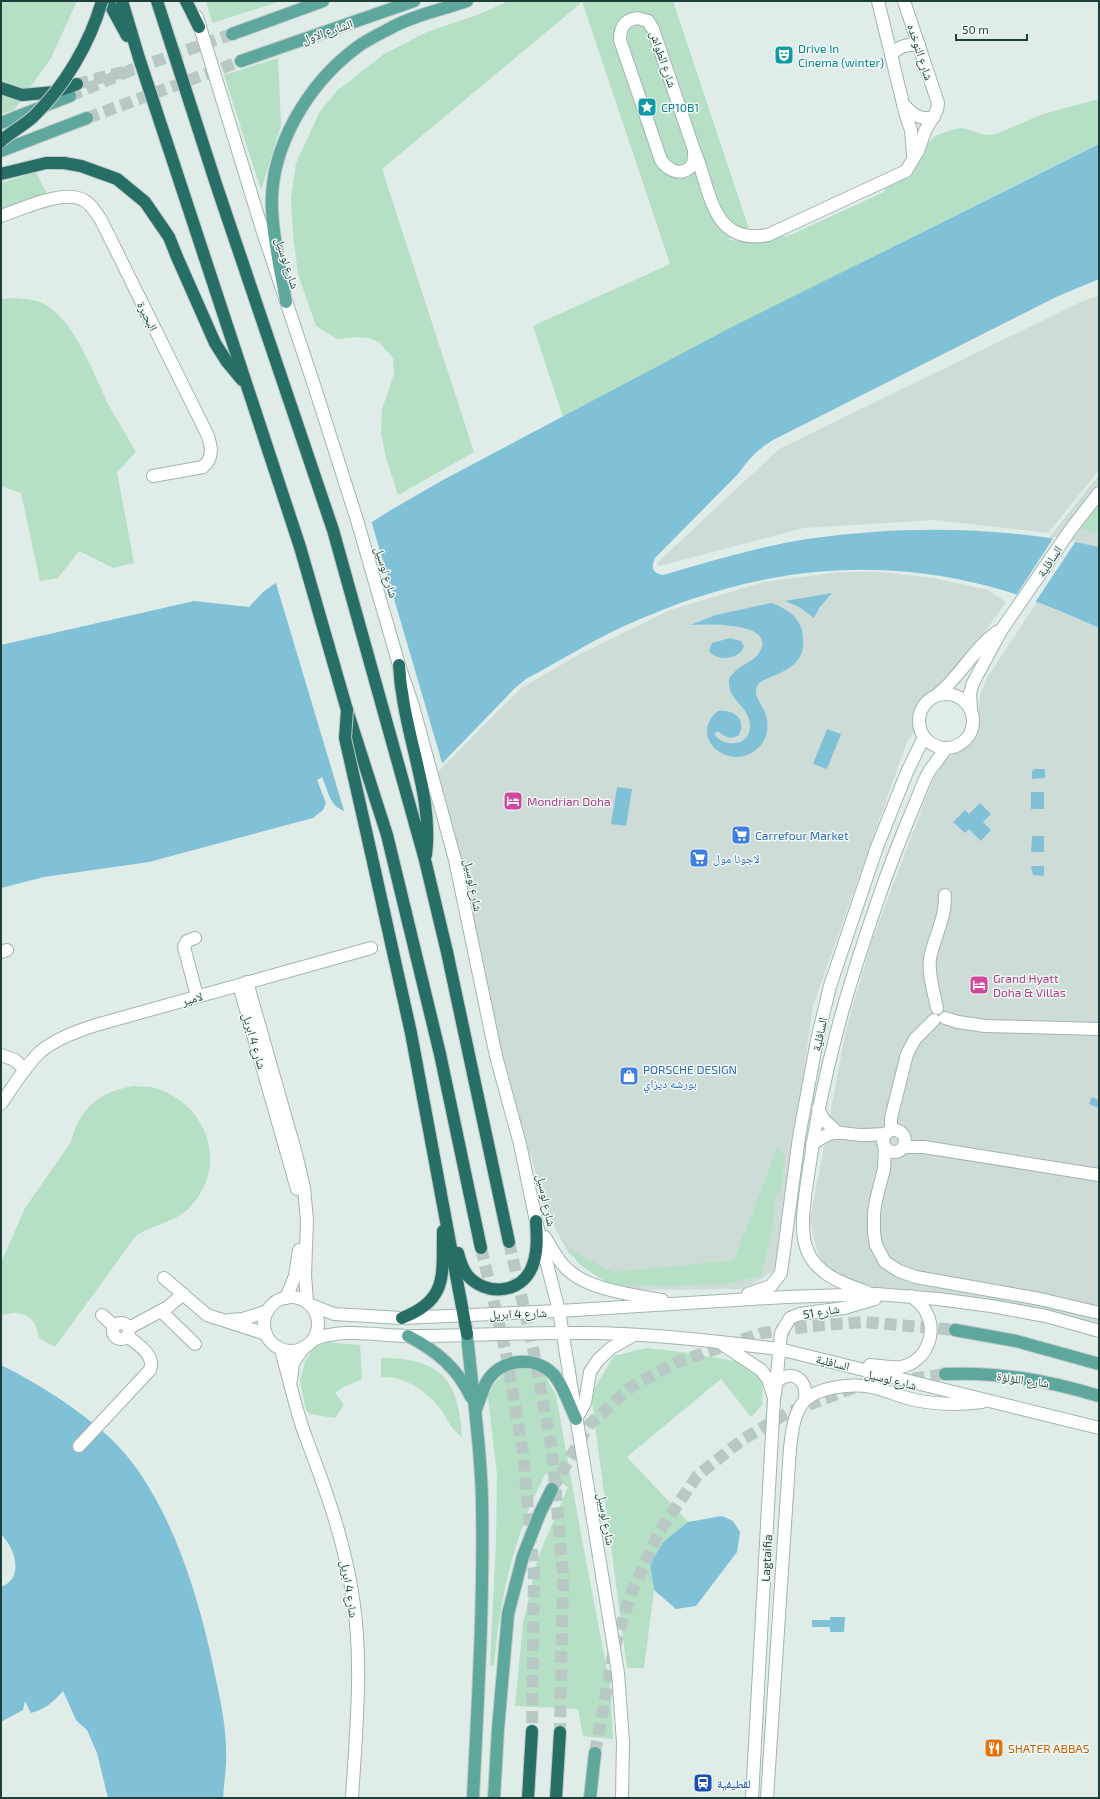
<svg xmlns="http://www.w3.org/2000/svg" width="1100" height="1799" viewBox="0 0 1100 1799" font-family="'Exo 2','Noto Naskh Arabic',sans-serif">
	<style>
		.built { fill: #cddcd7 }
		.green { fill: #b5e0c6 }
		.water { fill: #80c1d8 }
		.pier { fill: #dfece8 }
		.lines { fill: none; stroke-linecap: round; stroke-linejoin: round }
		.major-tunnel { stroke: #b8c9c5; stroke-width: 12; stroke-dasharray: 12 6; stroke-linecap: butt }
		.highway-tunnel { stroke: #b8c9c5; stroke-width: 12; stroke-dasharray: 12 6; stroke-linecap: butt }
		.minor-casing { stroke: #a1b5b0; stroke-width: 14 }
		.major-casing { stroke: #c0c9c8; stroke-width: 14 }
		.highway-casing { stroke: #c0c9c8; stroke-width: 14 }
		.minor { stroke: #fff; stroke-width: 12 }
		.major { stroke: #5ea79c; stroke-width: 12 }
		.highway { stroke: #276e67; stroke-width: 12 }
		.highway-bridge-casing { stroke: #c0c9c8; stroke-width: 14; stroke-linecap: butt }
		.highway-bridge { stroke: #276e67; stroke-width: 12 }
		.labels { text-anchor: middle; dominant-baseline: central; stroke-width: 3; stroke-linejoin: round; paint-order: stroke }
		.street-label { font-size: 12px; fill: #1e3f39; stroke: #f0f9f5 }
		.culture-label { font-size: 12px; fill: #0d838f; stroke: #f0f9f5; text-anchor: start }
		.hotel-label { font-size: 12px; fill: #b23c85; stroke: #f0f9f5; text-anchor: start }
		.shop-label { font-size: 12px; fill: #366cbe; stroke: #f0f9f5; text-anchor: start }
		.food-label { font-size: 12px; fill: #c56008; stroke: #f0f9f5; text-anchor: start }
		.transit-label { font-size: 12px; fill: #164399; stroke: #f0f9f5; text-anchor: start }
	</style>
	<rect width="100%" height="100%" fill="#dfece8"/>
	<!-- built -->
	<g class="built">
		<path d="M1099,296V470L1048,533L935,520L804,528L659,566L657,563L779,449L1085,300Z"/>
		<path d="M1099,475V547L1048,539Z"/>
		<path d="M839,572H882L933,578L988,590L1006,602L907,742L813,1006L776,1269L745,1289L627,1290L569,1254L549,1217L506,1074L435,775L521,688L578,655L670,610L764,582Z"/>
		<path d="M1037,602L1099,628V1329L950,1296L875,1287L846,1279L824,1265L817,1251L810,1220L846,1030L872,940L934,777L939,766L948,758L972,743L977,733L980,694L987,678Z"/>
	</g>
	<!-- green -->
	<g class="green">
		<path d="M1,1H77L51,58L14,110L1,114Z"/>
		<path d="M206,1H275L278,2L212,23Z"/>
		<path d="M508,1H580L581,3L382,169L474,452L398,495L386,458L381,433L382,409L394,374L393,358L379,342L369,338L356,337L337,339L316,326L298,274L293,235L291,198L296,163L320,111L338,90L384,54L427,32L480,14Z"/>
		<path d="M582,1H673L749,229L728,239C752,245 758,243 781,234L786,237L884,192L886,186L912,172L927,144L935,136L954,129L963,128L985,135L996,134L1043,114L1099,99V144L868,259L563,417L533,326L670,264Z"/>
		<path d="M278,58L281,125L261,190L224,75Z"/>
		<path d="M36,172L47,194L1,210V183Z"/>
		<path d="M15,298C24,299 34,299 42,303C73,317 94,374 108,404C117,420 127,436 136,452L117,472L134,563L113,568L79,551L58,578L40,581L21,493L1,486V299Z"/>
		<path d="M1099,505V533L1081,529Z"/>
		<path d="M134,1086C141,1087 149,1086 155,1088C207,1104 229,1164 191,1206C181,1218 163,1223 149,1229C145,1231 139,1233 136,1236C126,1248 118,1261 109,1273C91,1298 73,1322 55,1347L39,1338C36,1316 22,1308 1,1316V1263L25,1208L71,1142C79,1108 101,1091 134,1086Z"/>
		<path d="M778,1146L785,1157L781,1192L776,1193L772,1231L761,1276L730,1283L674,1286L610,1285L579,1264L555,1230L571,1250L613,1272L734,1260Z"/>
		<path d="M327,1342L360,1345L362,1379L344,1387L335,1393L344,1405L335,1418L310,1414L306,1410L300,1381L305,1361L314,1348Z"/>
		<path d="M646,1348L682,1352L740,1362L763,1380L762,1405L751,1417L721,1379L627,1457L688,1522L663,1542L650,1564L654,1590L644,1668H627L591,1394L614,1356Z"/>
		<path d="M381,1358C440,1358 459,1379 462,1437C450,1427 451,1426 443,1413C433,1396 415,1384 396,1378C391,1377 386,1377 381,1377Z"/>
		<path d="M526,1368L545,1376L556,1395L582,1540L610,1685L613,1739L583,1736L578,1709L515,1706L523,1623L538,1557L568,1487L546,1473C515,1530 499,1601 494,1666L490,1665L496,1541L497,1475L488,1397L493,1385L503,1375L515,1369Z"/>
	</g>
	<!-- water -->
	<g class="water">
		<path d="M1099,144V279L1056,297L773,440C758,449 748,460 738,474L655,558C651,567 652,573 663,575C710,561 758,547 807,539C903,525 1004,526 1099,547V628C1063,612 1026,596 988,586C861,553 741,572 622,627C590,642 558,662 526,679L516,687L424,782L355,814C329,809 331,798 322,777L317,780L326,803L323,810L313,818L149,862L44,877L1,888V645L194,601L249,607L263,592L281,579L391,510L443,480L730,328Z"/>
		<path d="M832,593L819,608L814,618L799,607L785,601Z"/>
		<path d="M771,603C779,605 785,609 792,614C799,621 803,629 803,638C807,678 757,672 756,690C755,697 761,704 764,710C771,725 768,743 753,752C725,770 688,735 718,711C733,709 747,718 739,735C730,740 725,737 718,731L714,734C724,748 750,747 750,726C750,705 727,702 729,679C738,664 753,663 759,653C779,621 704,624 690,625L716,615Z"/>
		<path d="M730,638L741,641L744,646C740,660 717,662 709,651L712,643Z"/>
		<path d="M827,729L841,734L827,769L813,764Z"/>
		<path d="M1035,769H1045V778L1032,779V771Z"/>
		<path d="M617,787L632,789L626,826L611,824Z"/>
		<rect x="1031" y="792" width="13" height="17"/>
		<path d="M980,803L991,814L983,822L991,830L981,841L969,829L965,833L953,822L965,810L969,814Z"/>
		<path d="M1032,836H1044V852H1031Z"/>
		<path d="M1031,866H1044V876L1033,875Z"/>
		<path d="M1092,1097L1099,1100V1108L1089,1104Z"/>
		<path d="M1,1365C39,1384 77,1408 109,1437C168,1491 200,1599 215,1675C220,1699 226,1725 226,1750C227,1766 224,1782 223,1798H108L97,1753L87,1730L76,1720L63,1691C53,1702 46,1709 31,1713L25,1701L23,1710L1,1722V1587C25,1578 15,1548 1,1534Z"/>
		<path d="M722,1516L733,1521L740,1532L737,1552L696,1606L676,1609L654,1590L650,1564L663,1542L688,1522Z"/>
		<path d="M830,1617H845L844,1632H830V1627H812V1620H830Z"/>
	</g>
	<!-- pier -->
	<g class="pier">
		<path d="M371,520L443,766L425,784L369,813L355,816L345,814L275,580Z"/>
		<path d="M1054,537L1076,541L1034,604L1015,597Z"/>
	</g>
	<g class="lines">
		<!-- major-tunnel -->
		<g class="major-tunnel">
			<path d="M70,96L134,69L232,34"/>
			<path d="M87,118L241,61"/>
			<path d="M552,1489L589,1425L632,1386L678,1362L762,1333L812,1326L864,1322L955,1330"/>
			<path d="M595,1753L614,1649L631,1594L659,1532L697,1476L742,1440L787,1413L856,1387L945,1374"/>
		</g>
		<!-- highway-tunnel -->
		<g class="highway-tunnel">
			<path d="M77,84L134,69"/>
			<path d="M509,1242L533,1348L552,1451L563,1574L560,1732"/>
			<path d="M481,1248L506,1353L523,1453L534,1574L532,1731"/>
		</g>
		<defs>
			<g id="minor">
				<path d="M878,1L906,116L911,130L913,154"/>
				<path d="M197,17L262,229L314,385L357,520L399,665L413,706L455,860L496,1056L520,1144L536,1221L559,1311L618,1673L623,1742L622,1798"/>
				<path d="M637,18L648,21L653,29L694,150C697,174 674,179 661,160L620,40C620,28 624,20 637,18Z"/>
				<path d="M891,55C899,46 907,44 919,45"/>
				<path d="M903,104C912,114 920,121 934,117"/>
				<path d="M694,150C711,188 710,246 768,235L906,171L918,151L925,131L937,110L938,103L904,1"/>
				<path d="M1,216C22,209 65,188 85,201C92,205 96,213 101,220L208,436C212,449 213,458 203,467L153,476"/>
				<circle cx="946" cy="721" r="27"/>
				<path d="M937,695C960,677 973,649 997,632"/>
				<path d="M971,709L970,693L973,683L1002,629L1071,529L1099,493"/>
				<path d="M195,938L187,941L184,947L197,996"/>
				<path d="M1,952L7,950"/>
				<path d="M247,982L296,1154L304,1188L307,1220L305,1275L307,1302"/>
				<path d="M239,985L297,1189"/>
				<path d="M937,1008C934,993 928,974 930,959C934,936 946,919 945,895"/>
				<path d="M945,1018L958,1022L985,1026L1099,1029"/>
				<path d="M1,1055L15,1060L25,1070"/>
				<path d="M1,1104C13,1087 25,1066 40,1052C55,1039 77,1031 96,1025L371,948"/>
				<path d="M818,1109L824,1120L837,1132"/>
				<circle cx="894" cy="1141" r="11"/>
				<path d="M891,1130V1118L907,1054L915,1039L934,1020"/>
				<path d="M812,1144C836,1127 838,1134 863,1135C871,1135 878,1134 886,1134"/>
				<path d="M885,1147L884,1169L876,1200L874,1213V1233L876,1245L885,1262L899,1271L916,1277L1040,1299L1099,1313"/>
				<path d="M904,1147H924L1099,1175"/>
				<path d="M545,1237C552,1249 558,1261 568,1270C590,1290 633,1295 662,1300"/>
				<path d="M164,1278L207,1315L266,1334"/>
				<path d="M867,1292C844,1284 814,1274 806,1247C799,1225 806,1191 809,1169C822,1073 848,985 880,894C890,864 902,835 914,806C919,795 923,781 930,770C935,763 941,756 946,748"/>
				<path d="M748,1294L771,1286L781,1273L799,1137L817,1040L830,986L877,847L907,772L924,737"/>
				<circle cx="291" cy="1324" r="27"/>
				<path d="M286,1298L295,1276L299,1250"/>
				<path d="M311,1305L334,1314L402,1318L559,1311L786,1297L876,1294L938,1299L991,1306L1046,1316L1099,1331"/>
				<path d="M161,1311L195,1344"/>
				<path d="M102,1315L114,1326"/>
				<path d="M230,1320L243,1319L268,1311"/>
				<circle cx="121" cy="1331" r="8"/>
				<path d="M129,1328L168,1307L183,1294"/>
				<path d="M313,1340C342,1327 378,1336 408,1336C466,1336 523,1332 581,1333C647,1333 713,1341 779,1349L1099,1428"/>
				<path d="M722,1344L761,1370L768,1379L774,1398L752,1798"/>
				<path d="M278,1347L281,1350C289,1378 295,1407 305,1435C326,1490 344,1539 353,1598C363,1663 356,1732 352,1798"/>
				<path d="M870,1365C880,1366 891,1368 901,1367C926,1362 938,1333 926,1312C923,1305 917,1301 911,1296"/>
				<path d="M291,1380L293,1363L304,1347"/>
				<path d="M776,1382C793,1368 808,1380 805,1400"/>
				<path d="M775,1395L781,1333L790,1318L800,1314L844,1308L875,1299"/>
				<path d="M576,1419L585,1403L590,1372L598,1360L611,1348L634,1335"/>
				<path d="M79,1446L150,1370C156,1355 137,1344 127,1336"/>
				<path d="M767,1798L790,1448C792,1433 793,1417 802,1404C814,1387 852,1383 871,1387C886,1390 900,1397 915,1400C938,1405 959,1405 982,1402"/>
			</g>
			<g id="major">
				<path d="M232,34L323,1"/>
				<path d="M241,61L414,1"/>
				<path d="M1,123L70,96"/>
				<path d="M1,151L87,118"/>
				<path d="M286,302C281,271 273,240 272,209C269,148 308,84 356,48C365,41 377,35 387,30C411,16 441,10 467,1"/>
				<path d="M955,1330L1016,1341L1099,1364"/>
				<path d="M467,1334C472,1390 481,1445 482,1501C484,1600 478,1699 473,1798"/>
				<path d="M408,1336C437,1351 457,1368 471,1397"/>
				<path d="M945,1374C1000,1372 1046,1380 1099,1396"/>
				<path d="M476,1409C480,1400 482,1391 486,1383C499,1359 533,1355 552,1373C562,1382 570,1407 576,1419"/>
				<path d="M494,1798L498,1729L508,1614L523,1556L540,1513L552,1489"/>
				<path d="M590,1798L595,1753"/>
			</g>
			<g id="highway">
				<path d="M108,1L127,36"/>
				<path d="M122,1L139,58L300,547L347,710L387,835L440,1054L481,1248"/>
				<path d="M157,1L216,184L333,530L425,860L447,952L509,1242"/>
				<path d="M186,1L199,27"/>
				<path d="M1,88L22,95L55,92L77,84"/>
				<path d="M1,174L46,163H64L81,166L117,179L145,202L169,237L177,257L215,343L227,362L242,380"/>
				<path d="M399,665C400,674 400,683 402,692C409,747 433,799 426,855"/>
				<path d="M369,844L411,1033L467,1334"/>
				<path d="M458,1253C460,1261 463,1270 468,1276C486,1296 521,1294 532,1267C538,1252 537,1237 536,1221"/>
				<path d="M402,1318C449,1300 442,1274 443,1231"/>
				<path d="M528,1798L532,1731"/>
				<path d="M556,1798L560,1732"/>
			</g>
		</defs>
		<!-- minor casing -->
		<use href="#minor" class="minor-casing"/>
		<!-- major casing -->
		<use href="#major" class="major-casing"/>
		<!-- highway casing -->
		<use href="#highway" class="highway-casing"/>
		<!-- minor -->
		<use href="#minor" class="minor"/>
		<!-- major -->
		<use href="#major" class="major"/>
		<!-- highway -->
		<use href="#highway" class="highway"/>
		<defs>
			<g id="highway-bridge">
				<path d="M1,141C11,132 23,126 33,117C65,86 90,43 102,1"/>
				<path d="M347,710L345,738L369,844"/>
			</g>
		</defs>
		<!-- highway-bridge casing -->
		<use href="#highway-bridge" class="highway-bridge-casing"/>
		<!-- highway-bridge -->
		<use href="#highway-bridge" class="highway-bridge"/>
	</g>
	<!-- icons -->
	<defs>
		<symbol id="theatre-square" viewBox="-11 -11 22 22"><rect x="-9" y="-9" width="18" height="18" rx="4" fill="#0f9aa8" stroke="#f0f9f5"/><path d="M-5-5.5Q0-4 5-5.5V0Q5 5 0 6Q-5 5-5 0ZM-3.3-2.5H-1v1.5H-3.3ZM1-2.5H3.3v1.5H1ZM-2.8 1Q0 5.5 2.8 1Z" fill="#fff"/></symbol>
		<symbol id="sight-square" viewBox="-11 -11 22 22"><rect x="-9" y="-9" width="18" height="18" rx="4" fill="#0f9aa8" stroke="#f0f9f5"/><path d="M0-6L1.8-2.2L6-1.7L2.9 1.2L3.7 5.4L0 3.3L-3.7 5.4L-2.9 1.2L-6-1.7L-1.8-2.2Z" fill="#fff"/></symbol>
		<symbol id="hotel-square" viewBox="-11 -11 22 22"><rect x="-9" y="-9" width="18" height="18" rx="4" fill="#d1479c" stroke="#f0f9f5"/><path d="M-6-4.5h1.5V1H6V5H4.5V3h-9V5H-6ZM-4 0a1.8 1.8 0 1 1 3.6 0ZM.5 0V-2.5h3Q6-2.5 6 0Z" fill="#fff"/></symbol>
		<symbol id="supermarket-square" viewBox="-11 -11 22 22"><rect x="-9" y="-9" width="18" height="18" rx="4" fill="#3f7fe0" stroke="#f0f9f5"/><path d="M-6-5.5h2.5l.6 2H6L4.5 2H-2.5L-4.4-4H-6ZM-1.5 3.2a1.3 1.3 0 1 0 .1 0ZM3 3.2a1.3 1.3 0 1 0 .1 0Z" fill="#fff"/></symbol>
		<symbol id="shop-square" viewBox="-11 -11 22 22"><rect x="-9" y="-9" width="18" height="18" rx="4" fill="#3f7fe0" stroke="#f0f9f5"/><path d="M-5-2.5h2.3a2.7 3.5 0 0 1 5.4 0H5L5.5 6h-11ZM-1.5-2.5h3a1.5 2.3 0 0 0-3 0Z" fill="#fff"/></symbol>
		<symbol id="restaurant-square" viewBox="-11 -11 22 22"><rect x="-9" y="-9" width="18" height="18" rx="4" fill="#e8710a" stroke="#f0f9f5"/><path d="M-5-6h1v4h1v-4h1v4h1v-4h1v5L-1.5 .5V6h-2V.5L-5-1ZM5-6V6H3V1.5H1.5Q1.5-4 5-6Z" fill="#fff"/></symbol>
		<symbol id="station-square" viewBox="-11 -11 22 22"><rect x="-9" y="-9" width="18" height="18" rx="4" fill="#1a4fb4" stroke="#f0f9f5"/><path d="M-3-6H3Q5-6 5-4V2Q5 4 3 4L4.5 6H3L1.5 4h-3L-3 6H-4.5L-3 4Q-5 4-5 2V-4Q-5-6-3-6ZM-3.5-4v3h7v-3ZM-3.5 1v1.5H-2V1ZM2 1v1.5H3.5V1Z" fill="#fff"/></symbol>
	</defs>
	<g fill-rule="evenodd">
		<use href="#theatre-square" x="773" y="44" width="22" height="22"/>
		<use href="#sight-square" x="636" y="96" width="22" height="22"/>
		<use href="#hotel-square" x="502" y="790" width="22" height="22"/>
		<use href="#supermarket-square" x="730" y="824" width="22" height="22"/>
		<use href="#supermarket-square" x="688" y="847" width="22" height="22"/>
		<use href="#hotel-square" x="968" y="974" width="22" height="22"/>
		<use href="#shop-square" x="618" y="1065" width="22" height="22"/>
		<use href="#restaurant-square" x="983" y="1737" width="22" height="22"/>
		<use href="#station-square" x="692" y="1772" width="22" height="22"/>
	</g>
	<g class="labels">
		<!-- street labels -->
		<g class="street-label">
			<text transform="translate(327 31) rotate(-19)">الشارع الاول</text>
			<text transform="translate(921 52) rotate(72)">شارع النوخده</text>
			<text transform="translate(664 59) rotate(71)">شارع الطواش</text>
			<text transform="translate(288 263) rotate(72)">شارع لوسيل</text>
			<text transform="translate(148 316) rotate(64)">البحيرة</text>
			<text transform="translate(1049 561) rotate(-56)">السافلية</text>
			<text transform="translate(387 572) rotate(73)">شارع لوسيل</text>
			<text transform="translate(474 885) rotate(79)">شارع لوسيل</text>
			<text transform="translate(192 998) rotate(-16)">لامير</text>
			<text transform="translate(819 1034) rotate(-78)">السافلية</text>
			<text transform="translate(255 1041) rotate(74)">شارع 4 ابريل</text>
			<text transform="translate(547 1200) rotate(78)">شارع لوسيل</text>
			<text transform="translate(821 1311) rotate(-10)">شارع 51</text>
			<text transform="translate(518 1313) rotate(-2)">شارع 4 ابريل</text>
			<text transform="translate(833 1362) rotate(14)">السافلية</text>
			<text transform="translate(891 1379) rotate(14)">شارع لوسيل</text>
			<text transform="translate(1023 1379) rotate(8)">شارع اللؤلؤة</text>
			<text transform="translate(607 1519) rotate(80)">شارع لوسيل</text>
			<text transform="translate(766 1558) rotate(-87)">Lagtaifia</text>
			<text transform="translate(350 1589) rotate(81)">شارع 4 ابريل</text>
		</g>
		<!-- culture labels -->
		<g class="culture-label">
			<text x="798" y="48">Drive In<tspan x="798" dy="14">Cinema (winter)</tspan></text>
			<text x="661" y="107">CP10B1</text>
		</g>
		<!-- hotel labels -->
		<g class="hotel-label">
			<text x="527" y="801">Mondrian Doha</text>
			<text x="993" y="978">Grand Hyatt<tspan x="993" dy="14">Doha &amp; Villas</tspan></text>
		</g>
		<!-- shop labels -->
		<g class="shop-label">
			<text x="755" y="835">Carrefour Market</text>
			<text x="713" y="858">لاجونا مول</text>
			<text x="643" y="1069">PORSCHE DESIGN<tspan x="643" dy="14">بورشه ديزاي</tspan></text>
		</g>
		<!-- food labels -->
		<g class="food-label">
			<text x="1008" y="1748">SHATER ABBAS</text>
		</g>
		<!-- transit labels -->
		<g class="transit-label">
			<text x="717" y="1783">لقطيفية</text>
		</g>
	</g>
	<!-- border -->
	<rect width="1100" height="1799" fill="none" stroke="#1e3f39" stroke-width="4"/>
	<!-- scale -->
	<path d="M956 34v6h71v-6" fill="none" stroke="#1e3f39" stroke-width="2"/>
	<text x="962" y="34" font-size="12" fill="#1e3f39" stroke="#f0f9f5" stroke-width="3" paint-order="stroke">50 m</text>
</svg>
